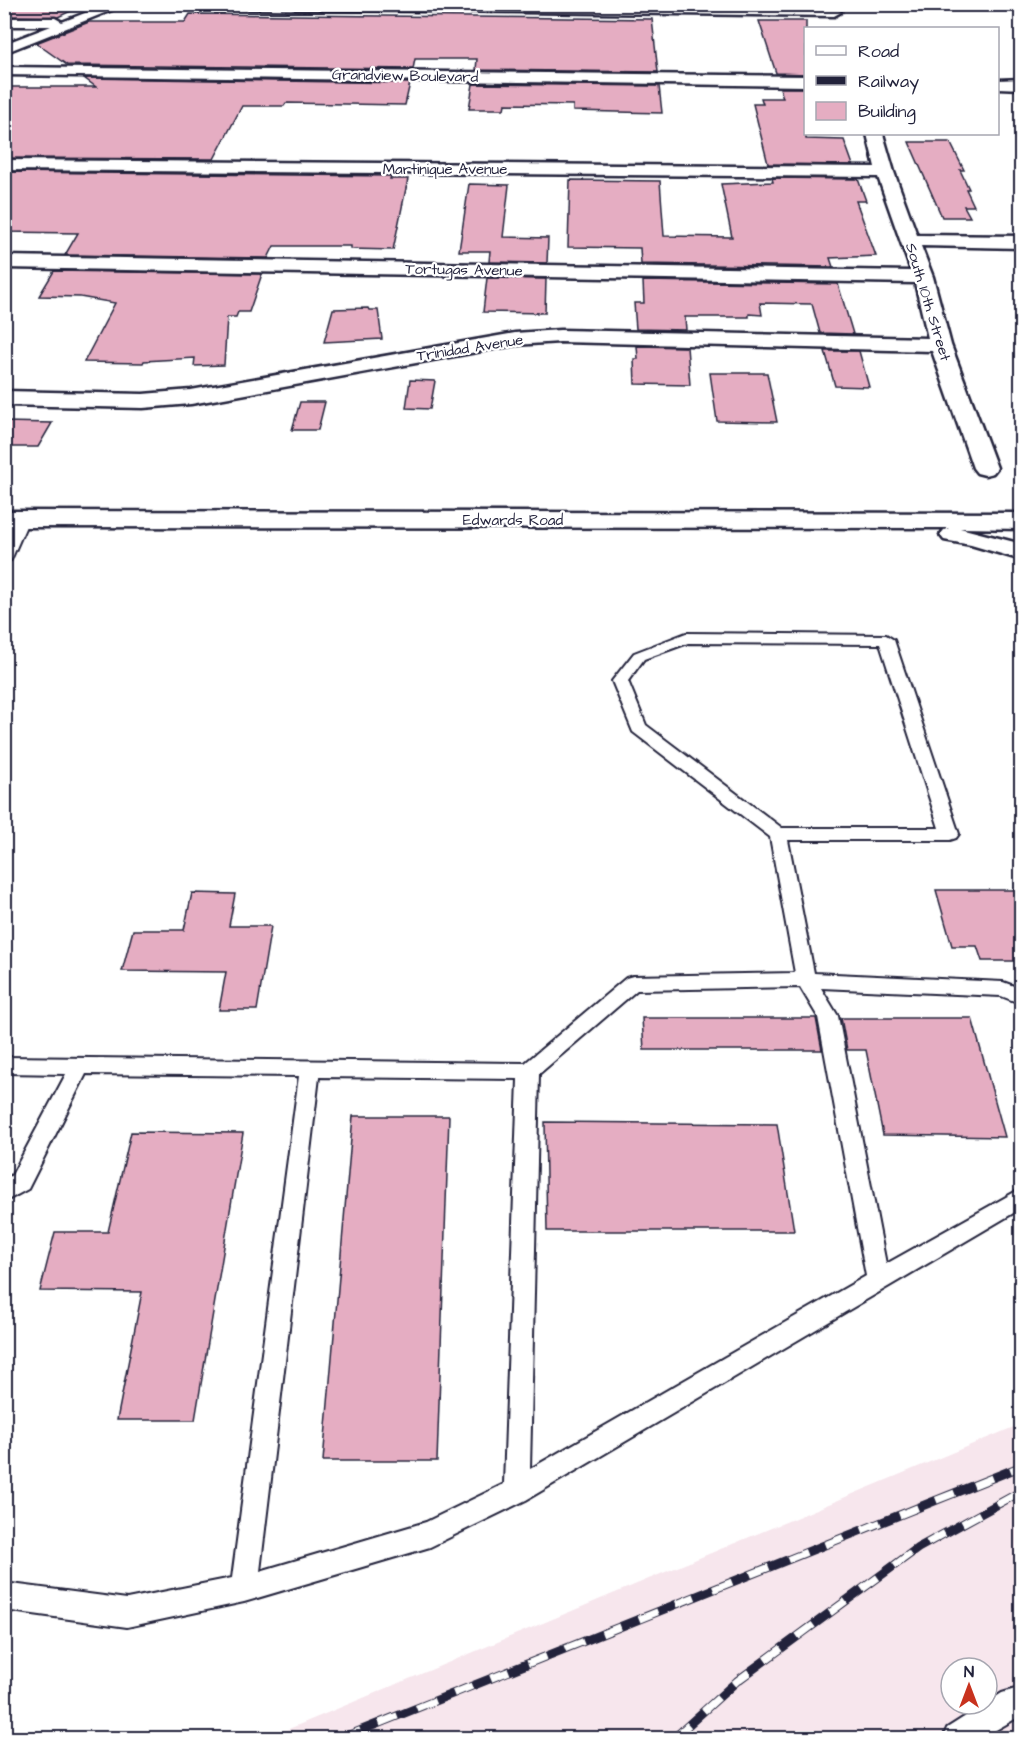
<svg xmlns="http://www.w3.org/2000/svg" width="1026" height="1743" viewBox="0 0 1026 1743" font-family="'Architects Daughter',sans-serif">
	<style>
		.built { fill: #f7e6ed; fill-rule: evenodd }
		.building { fill: #e5adc2; stroke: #22223b; stroke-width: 1.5 }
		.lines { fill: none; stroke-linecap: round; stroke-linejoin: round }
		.service-casing { stroke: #22223b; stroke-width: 4 }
		.minor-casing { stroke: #22223b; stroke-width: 5 }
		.secondary-casing { stroke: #22223b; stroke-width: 5 }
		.service { fill: #fff; fill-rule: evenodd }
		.minor { fill: #fff; fill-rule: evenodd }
		.secondary { fill: #fff; fill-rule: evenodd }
		.rail-casing { stroke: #22223b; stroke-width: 9 }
		.rail { stroke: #fff; stroke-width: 7; stroke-dasharray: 20; stroke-linecap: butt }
		.labels { text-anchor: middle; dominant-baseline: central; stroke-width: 4.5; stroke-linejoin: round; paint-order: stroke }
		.far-street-label { font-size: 15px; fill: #22223b; stroke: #fff }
	</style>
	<rect width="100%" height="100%" fill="#fff"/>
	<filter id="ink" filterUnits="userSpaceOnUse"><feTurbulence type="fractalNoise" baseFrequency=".0167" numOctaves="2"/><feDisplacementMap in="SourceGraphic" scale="12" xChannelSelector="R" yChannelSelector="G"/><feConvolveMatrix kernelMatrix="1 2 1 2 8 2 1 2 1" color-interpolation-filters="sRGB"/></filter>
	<g filter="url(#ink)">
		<!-- built -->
		<path class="built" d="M1021,1424V1738H267ZM951,1668H987V1704H951Z"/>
		<!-- building -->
		<g class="building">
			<path d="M4,5L77,6V8L58,17L4,16Z"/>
			<path d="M190,14L652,19L658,72L476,70L477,59H415L413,69L67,65L36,43L89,22H185Z"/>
			<path d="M759,21H806V74L776,73Z"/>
			<path d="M84,78L410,83L405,105L286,103L284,106H242L214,159L4,158V87H96Z"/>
			<path d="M473,84L659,86L662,113L573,111V105L505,104L504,109H469Z"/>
			<path d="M780,88H806V139L844,140L853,165L768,164L753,104H763L761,98H783Z"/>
			<path d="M909,142H950L964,170H960L969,189H966L974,206H964L970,217H942Z"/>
			<path d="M4,172L391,176L390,179H408L393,250L351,249V246H274L268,258L65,255L78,233L4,232Z"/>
			<path d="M772,178L858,179L866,201H856L876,256L830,258L833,267L641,264L640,248L568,247L570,180L660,181L664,236L732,237L721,184L773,182Z"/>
			<path d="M469,184L509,185L503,237L548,238L547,263L489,262L490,251H459Z"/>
			<path d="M54,271L262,274L249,312H238L236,317H227L224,365L194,366L195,358L144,361L143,363L84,362L115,303L80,297L39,296Z"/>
			<path d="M487,278L546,279L545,313L483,312Z"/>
			<path d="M643,281L838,284L853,334L820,333L812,304L760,303L762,315L749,314V317H685L686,330L636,329L634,303H644Z"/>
			<path d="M368,308L369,310H378L382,339L324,342L333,309Z"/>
			<path d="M637,346L687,347L690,385L635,384L634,359H638Z"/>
			<path d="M825,351H859L869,387L835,386Z"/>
			<path d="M710,373H767L777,422L717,421Z"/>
			<path d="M410,380L435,381L430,409L406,408Z"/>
			<path d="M300,402H325L318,430H292Z"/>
			<path d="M4,422L52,423L38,447H4Z"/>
			<path d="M936,890H1022V961H982L977,946H952Z"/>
			<path d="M192,893L235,894L229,926H271L257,1010H219L226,972L122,971L133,930H184Z"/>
			<path d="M642,1018H816L822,1050H644Z"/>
			<path d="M841,1018H972L1005,1137L883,1135L866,1050H847Z"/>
			<path d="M353,1116H449L437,1461H323Z"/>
			<path d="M545,1122L777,1124L794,1231H547Z"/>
			<path d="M131,1132L243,1133L195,1420H117L142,1292L40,1291L55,1232H108Z"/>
		</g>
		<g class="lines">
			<defs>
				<g id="service">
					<path d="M22,515L29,519L11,560L4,564C4,551 6,519 22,515Z"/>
					<path d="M686,633L886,635L894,640L959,834L956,838L950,840H788L814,973L1003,982L1022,989V1004L1001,996L821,988L838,1016L886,1264L1022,1188V1208L526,1500L430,1547L244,1602L127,1627L4,1610V1583L127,1599L232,1578L299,1076L86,1074L28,1189L4,1202V1181L12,1175L66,1074L4,1073V1057L525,1063L626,978L633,976L795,973L770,837L633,732L612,681L634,653ZM688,643L880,644L939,828H782L646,725L628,681L644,659ZM800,987L818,1017L866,1276L530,1469L539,1074L637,990ZM319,1077L518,1079L504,1484L426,1522L260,1571Z"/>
					<path d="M1022,1687V1715L982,1738H943L947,1728L1002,1693Z"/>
				</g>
				<g id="minor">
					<path d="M108,4H127L4,53V44L51,26H4V18H55L62,22Z"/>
					<path d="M184,4H555L834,8L841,12L834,16L190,8Z"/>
					<path d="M4,67L806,76V86L4,75Z"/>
					<path d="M1022,79V89L998,88V80Z"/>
					<path d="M867,134H883L894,172L917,235L1022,236V248L921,246L933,277L951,345L997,468L993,473L985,475L977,473L973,468L932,351L560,342L515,345L191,404L143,408L4,405V391L143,394L191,390L515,333L560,330L928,338L915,283L4,268V256L911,271L878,177L4,170V160L875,167Z"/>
				</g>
				<path id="secondary" d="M4,511L1022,513V529L960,528L1022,544V560L971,545L944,540L940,535L944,530L949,528L4,527Z"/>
			</defs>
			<!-- service casing -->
			<use href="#service" class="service-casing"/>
			<!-- minor casing -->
			<use href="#minor" class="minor-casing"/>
			<!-- secondary casing -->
			<use href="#secondary" class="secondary-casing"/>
			<!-- service -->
			<use href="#service" class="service"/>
			<!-- minor -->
			<use href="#minor" class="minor"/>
			<!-- secondary -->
			<use href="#secondary" class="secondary"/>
			<defs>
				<g id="rail">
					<path d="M342,1738L1022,1466"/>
					<path d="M674,1738L737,1681L918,1548L1022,1491"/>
				</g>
			</defs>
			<!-- rail casing -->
			<use href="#rail" class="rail-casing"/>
			<!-- rail -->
			<use href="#rail" class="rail"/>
		</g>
	</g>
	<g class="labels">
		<!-- far-street labels -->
		<g class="far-street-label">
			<text transform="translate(405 76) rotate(1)">Grandview Boulevard</text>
			<text x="445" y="169">Martinique Avenue</text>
			<text transform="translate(464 270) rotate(1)">Tortugas Avenue</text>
			<text transform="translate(928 302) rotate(73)">South 10th Street</text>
			<text transform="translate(470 348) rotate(-9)">Trinidad Avenue</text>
			<text x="513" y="520">Edwards Road</text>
		</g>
	</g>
	<!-- margin -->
	<rect width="1026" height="1743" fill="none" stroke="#fff" stroke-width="24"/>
	<rect x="12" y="12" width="1002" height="1719" fill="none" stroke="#22223b" stroke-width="2" filter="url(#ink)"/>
	<!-- legend -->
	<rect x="804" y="27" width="195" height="108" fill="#ffffff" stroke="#a7a7b1" stroke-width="1.5"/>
	<rect x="816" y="46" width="30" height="9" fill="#ffffff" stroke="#a7a7b1" stroke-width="1.5"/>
	<text x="858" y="57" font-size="18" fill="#22223b">Road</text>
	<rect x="816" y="76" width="30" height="9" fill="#22223b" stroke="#a7a7b1" stroke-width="1.5"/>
	<text x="858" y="87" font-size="18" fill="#22223b">Railway</text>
	<rect x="816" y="102" width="30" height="18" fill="#e5adc2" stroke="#a7a7b1" stroke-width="1.5"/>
	<text x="858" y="117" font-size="18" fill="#22223b">Building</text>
	<!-- north arrow -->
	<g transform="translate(969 1686)"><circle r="28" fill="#ffffff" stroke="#a7a7b1" stroke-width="1.5"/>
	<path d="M0-4.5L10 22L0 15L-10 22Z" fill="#c8321e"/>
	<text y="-9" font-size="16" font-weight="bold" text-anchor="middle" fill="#22223b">N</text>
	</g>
</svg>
